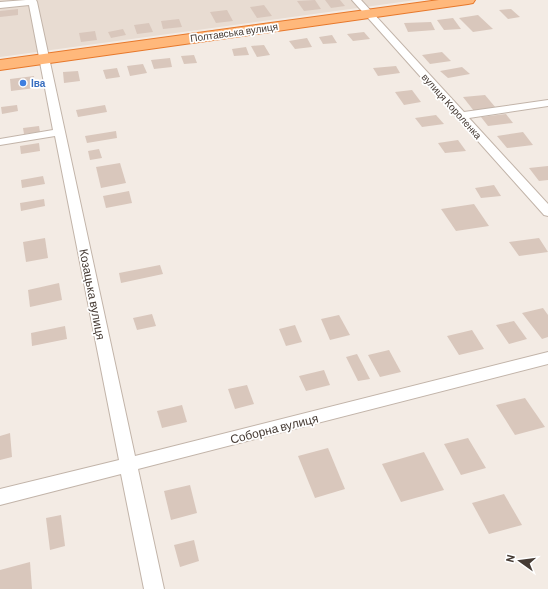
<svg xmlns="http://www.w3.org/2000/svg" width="548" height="589" viewBox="0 0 548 589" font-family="Barlow,sans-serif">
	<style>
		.residential { fill: #e8dcd2 }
		.building { fill: #d9c7bc }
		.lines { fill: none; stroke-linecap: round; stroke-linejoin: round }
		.minor-casing { stroke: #c2b4a9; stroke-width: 2 }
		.trunk-casing { stroke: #e7782b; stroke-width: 2 }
		.minor { fill: #fff; fill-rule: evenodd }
		.trunk { fill: #ffb87b; fill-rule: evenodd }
		.shop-dot { fill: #3f7fe0; stroke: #fff; stroke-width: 1.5 }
		.labels { text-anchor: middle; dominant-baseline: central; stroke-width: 3.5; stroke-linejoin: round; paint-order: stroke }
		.far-street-label { font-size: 10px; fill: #463b34; stroke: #fff }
		.far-shop-label { font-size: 10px; font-weight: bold; fill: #366cbe; stroke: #fff; text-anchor: start }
		.street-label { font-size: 12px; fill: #463b34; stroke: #fff }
	</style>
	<rect width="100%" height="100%" fill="#f3ebe4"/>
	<!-- residential -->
	<path class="residential" d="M0,0H416L0,57Z"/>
	<!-- building -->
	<g class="building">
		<path d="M315,0L321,9L304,11L297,1Z"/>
		<path d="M325,0H340L345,6L331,8Z"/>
		<path d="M264,5L272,16L257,18L250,7Z"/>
		<path d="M18,9V15L0,17V11Z"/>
		<path d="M511,9L520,17L508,19L499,10Z"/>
		<path d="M227,10L233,21L216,23L210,12Z"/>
		<path d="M478,15L493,29L473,32L459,18Z"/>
		<path d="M453,18L461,29L444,30L437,20Z"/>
		<path d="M179,19L182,27L163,29L161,21Z"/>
		<path d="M431,22L435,30L408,32L404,23Z"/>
		<path d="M149,23L153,32L137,34L134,25Z"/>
		<path d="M123,29L126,35L111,38L108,32Z"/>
		<path d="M95,31L97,40L81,42L79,33Z"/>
		<path d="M364,32L370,39L353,41L347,34Z"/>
		<path d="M332,35L337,43L323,44L319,37Z"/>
		<path d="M307,38L312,47L295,49L289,41Z"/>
		<path d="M264,45L270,55L257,57L251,46Z"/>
		<path d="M246,47L249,55L234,56L232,49Z"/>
		<path d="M442,52L451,61L430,64L422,55Z"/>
		<path d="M194,55L197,63L184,64L181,56Z"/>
		<path d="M170,58L172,67L154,69L151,60Z"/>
		<path d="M143,64L147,73L130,76L127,66Z"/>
		<path d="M396,66L400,73L378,76L373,68Z"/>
		<path d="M462,67L470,74L448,78L440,71Z"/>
		<path d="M117,68L120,77L106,79L103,70Z"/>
		<path d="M78,71L80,81L64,83L63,72Z"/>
		<path d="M34,76L35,88L11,91L10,79Z"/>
		<path d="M412,90L421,102L404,105L395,92Z"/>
		<path d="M485,95L496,108L474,111L463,97Z"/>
		<path d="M17,105L18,111L2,114L1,107Z"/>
		<path d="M105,105L107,112L78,117L76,110Z"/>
		<path d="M506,114L513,123L488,126L481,117Z"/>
		<path d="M436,115L444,124L422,127L415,118Z"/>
		<path d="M39,126L40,132L24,134L23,128Z"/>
		<path d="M116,131L117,138L87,143L85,136Z"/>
		<path d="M523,132L533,145L507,148L497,136Z"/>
		<path d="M458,140L466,151L445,153L438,143Z"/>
		<path d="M39,143L40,151L21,154L20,146Z"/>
		<path d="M99,149L102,158L90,160L88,151Z"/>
		<path d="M120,163L126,183L101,188L96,167Z"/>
		<path d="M548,166V180L539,181L529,168Z"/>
		<path d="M43,176L45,184L22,188L21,180Z"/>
		<path d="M494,185L501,196L481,198L475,188Z"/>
		<path d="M129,191L132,203L106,208L103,196Z"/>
		<path d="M44,199L45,206L21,211L20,203Z"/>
		<path d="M474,204L489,226L456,231L441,209Z"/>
		<path d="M45,238L48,258L26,262L23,242Z"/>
		<path d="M539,238L548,252L519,256L509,242Z"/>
		<path d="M160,265L163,274L121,283L119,273Z"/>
		<path d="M59,283L62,300L30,307L28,290Z"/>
		<path d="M543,308L548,315V337L542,339L522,313Z"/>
		<path d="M152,314L156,326L137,330L133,318Z"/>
		<path d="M339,315L350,335L330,340L321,319Z"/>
		<path d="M514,321L527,339L509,344L496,325Z"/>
		<path d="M295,325L302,342L286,346L279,329Z"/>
		<path d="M65,326L67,339L32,346L31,333Z"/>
		<path d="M472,330L484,349L459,355L447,336Z"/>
		<path d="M389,350L401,372L380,377L368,355Z"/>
		<path d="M357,354L370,379L358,381L346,357Z"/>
		<path d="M324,370L330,385L306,391L299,376Z"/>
		<path d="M247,385L254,404L235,409L228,389Z"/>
		<path d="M525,398L545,427L515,435L496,405Z"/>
		<path d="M182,405L187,422L162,428L157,411Z"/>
		<path d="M10,433L12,457L0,460V436Z"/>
		<path d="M468,438L486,468L461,475L444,444Z"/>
		<path d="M328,448L345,489L315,498L298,456Z"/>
		<path d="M424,452L444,490L401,502L382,464Z"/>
		<path d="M190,485L197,513L171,520L164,491Z"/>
		<path d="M504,494L522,525L489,534L472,503Z"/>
		<path d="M61,515L65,546L50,550L46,518Z"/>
		<path d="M194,540L199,561L180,567L174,545Z"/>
		<path d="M30,562L32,589H0V570Z"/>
	</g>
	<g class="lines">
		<defs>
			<g id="minor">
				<path d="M26,0H36L37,2L135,456L548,352V364L138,469L164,589H144L121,474L0,505V489L119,460L55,136L0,145V139L53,130L29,5L0,8V2Z"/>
				<path d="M352,0H361L464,112L548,100V106L469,118L548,204V216L544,215Z"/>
			</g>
			<path id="trunk" d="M439,0H475L473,3L468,4L0,70V60Z"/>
		</defs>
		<!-- minor casing -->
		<use href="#minor" class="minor-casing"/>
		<!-- trunk casing -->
		<use href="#trunk" class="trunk-casing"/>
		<!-- minor -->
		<use href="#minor" class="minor"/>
		<!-- trunk -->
		<use href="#trunk" class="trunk"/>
	</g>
	<!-- markers -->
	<circle class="shop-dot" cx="23" cy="83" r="4"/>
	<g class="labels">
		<!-- far-street labels -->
		<g class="far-street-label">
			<text transform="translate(234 32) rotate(-8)">Полтавська вулиця</text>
			<text transform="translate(452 106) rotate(48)">вулиця Короленка</text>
		</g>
		<!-- far-shop labels -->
		<g class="far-shop-label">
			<text x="31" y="83">Іва</text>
		</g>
		<!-- street labels -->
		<g class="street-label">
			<text transform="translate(93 294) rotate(79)">Козацька вулиця</text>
			<text transform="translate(274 428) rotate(-14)">Соборна вулиця</text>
		</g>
	</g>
	<!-- north arrow -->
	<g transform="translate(520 561) rotate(284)" stroke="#ffffff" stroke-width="3" paint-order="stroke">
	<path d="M0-3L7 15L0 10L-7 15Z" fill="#463b34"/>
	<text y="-6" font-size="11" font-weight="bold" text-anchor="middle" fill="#463b34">N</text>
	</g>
</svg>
